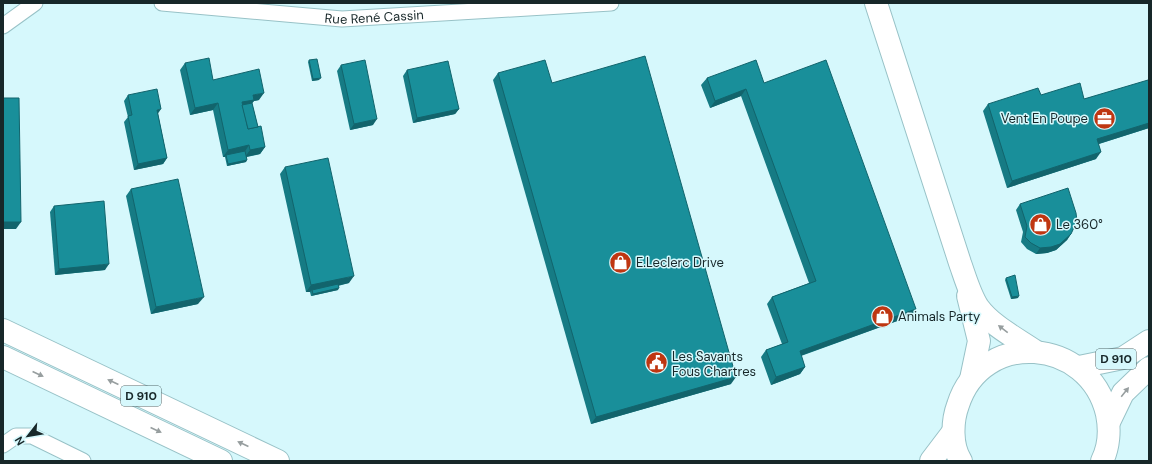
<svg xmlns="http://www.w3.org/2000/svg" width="1152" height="464" viewBox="0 0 1152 464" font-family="'DM Sans',sans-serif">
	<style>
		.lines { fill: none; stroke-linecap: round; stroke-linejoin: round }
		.minor-casing { stroke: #98c2c7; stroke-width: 17 }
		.secondary-casing { stroke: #98c2c7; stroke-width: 24 }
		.primary-casing { stroke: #98c2c7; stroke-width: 24 }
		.minor { stroke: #fff; stroke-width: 15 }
		.secondary { stroke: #fff; stroke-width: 22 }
		.primary { stroke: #fff; stroke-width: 22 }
		.wall { fill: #167b84 }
		.shaded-wall { fill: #12646c }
		.building { fill: #198f9a; stroke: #12646c }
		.oneway { fill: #979e9f }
		.labels { text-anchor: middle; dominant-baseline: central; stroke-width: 3; stroke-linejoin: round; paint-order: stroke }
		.shield { fill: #d6f8fc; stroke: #506668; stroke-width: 1 }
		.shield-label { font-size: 12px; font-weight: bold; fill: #172729 }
		.street-label { font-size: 13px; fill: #172729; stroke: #d6f8fc }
		.poi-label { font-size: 13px; fill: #172729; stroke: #d6f8fc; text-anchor: start }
	</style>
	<rect width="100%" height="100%" fill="#d6f8fc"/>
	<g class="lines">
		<defs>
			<g id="minor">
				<path id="s1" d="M162,3L342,19L611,3"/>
				<path d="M3,26L35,3"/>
				<path d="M3,445L16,436H32L83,461"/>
			</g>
			<g id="secondary">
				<path d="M876,3L960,263C965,277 970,295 978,307C992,326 1016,338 1035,351"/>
				<path d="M968,296L979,341L971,379"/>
			</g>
			<g id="primary">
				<path d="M3,330L278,461"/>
				<path d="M3,357L221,461"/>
				<path d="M1079,367L1123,358L1149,341"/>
				<path d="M1109,422L1123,393L1149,368"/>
				<path d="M931,461L953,432"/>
				<path d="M961,461C951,446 952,421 958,405C982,329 1089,337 1107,414C1110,429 1109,447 1102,461"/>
			</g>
		</defs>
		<!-- minor casing -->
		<use href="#minor" class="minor-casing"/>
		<!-- secondary casing -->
		<use href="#secondary" class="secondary-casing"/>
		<!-- primary casing -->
		<use href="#primary" class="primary-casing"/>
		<!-- minor -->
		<use href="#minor" class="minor"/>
		<!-- secondary -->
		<use href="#secondary" class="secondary"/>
		<!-- primary -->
		<use href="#primary" class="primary"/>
	</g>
	<!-- wall -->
	<g class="wall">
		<path d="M309,60L319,80L312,81L308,62Z"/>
		<path d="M185,63L213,80L259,100L254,101L252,103L258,127L265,147L260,154L247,157L246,162L227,166L225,157H223L213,110L190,115L180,70Z"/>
		<path d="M341,65L373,125L350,130L337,71Z"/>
		<path d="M407,70L459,109L455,114L413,123L403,76Z"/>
		<path d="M498,73L552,83L731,384L591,424L493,80Z"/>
		<path d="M707,78L764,83L916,309L911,316L801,356L805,367L800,374L771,385L761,357L766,350L782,344L767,304L772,297L809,283L741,96L710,108L701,85Z"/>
		<path d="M1149,82V128L1099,144L1096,159L1007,188L983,111L988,104L1041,95L1084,99Z"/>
		<path d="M128,95L158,114L167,158L163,164L134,170L124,122L128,117L124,101Z"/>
		<path d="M285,167L349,283L338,286V290L311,296L310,292H306L280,174Z"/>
		<path d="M131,189L198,304L151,314L126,196Z"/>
		<path d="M1020,204L1071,234L1067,240L1056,250L1047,253L1036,254L1027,249L1021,242L1023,232L1016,210Z"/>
		<path d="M54,206L105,270L55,275L50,212Z"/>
		<path d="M1006,278L1018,298L1011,299L1005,280Z"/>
	</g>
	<!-- shaded-wall -->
	<g class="shaded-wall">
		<path d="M321,78L319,80L312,81L313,79Z"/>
		<path d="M746,89L741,96L710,108L715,101Z"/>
		<path d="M264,93L259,100L254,101L249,107L240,109L242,102L253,95Z"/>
		<path d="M218,103L213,110L190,115L195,108Z"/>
		<path d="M161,109L157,115V110Z"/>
		<path d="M459,109L455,114L413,123L417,118Z"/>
		<path d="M377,119L373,125L350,130L354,124Z"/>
		<path d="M1149,123V128L1092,146L1097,139Z"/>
		<path d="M249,145L244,153L226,155L225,157H223L228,150Z"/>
		<path d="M265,147L260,154L245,157L250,150Z"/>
		<path d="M1101,152L1096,159L1007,188L1012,181Z"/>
		<path d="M167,158L163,164L134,170L138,164Z"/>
		<path d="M247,160L246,162L227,166L228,164Z"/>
		<path d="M3,222H21L16,229H3Z"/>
		<path d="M1071,234L1067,240L1056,250L1047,253L1036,254L1040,248Z"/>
		<path d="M109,264L105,270L55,275L59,269Z"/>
		<path d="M354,276L349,283L312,291V290L310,292H306L311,285Z"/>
		<path d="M339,288L338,290L311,296L313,294Z"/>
		<path d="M1019,296L1018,298L1011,299L1012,297Z"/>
		<path d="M204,297L198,304L151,314L156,307Z"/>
		<path d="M916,309L911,316L794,358L800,351Z"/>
		<path d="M805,367L800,374L771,385L776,377Z"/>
		<path d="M736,377L731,384L591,424L596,417Z"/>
	</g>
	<!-- building -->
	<g class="building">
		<path d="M645,56L736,377L596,417L498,73L545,60L552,83Z"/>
		<path d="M209,58L213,80L259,69L264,93L253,95L254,100L242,102L248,129L261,126L265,147L250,150L249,145L228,150L218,103L195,108L185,63Z"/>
		<path d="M317,59L321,78L313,79L309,60Z"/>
		<path d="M365,60L377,119L354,124L341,65Z"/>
		<path d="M756,60L764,83L826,60L916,309L800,351L805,367L776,377L766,350L788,342L772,297L816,281L746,89L715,101L707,78Z"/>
		<path d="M448,61L459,109L417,118L407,70Z"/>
		<path d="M1148,80L1149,82V123L1097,139L1101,152L1012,181L988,104L1038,88L1041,95L1080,83L1084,99Z"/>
		<path d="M157,89L161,109L157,110L167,158L138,164L128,116L132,115L128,95Z"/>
		<path d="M3,98H19L21,222H3Z"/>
		<path d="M252,103L258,127L248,129L242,105Z"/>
		<path d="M245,151L247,160L228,164L226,155Z"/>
		<path d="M328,158L354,276L311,285L285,167Z"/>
		<path d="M178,179L204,297L156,307L131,189Z"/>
		<path d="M1068,188L1076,213L1077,221L1071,234L1060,244L1051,247L1040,248L1031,243L1025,237L1027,226L1020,204Z"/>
		<path d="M104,201L109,264L59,269L54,206Z"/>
		<path d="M1015,275L1019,296L1012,297L1006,278Z"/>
		<path d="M338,284L339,288L313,294L312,290Z"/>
	</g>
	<!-- one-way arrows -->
	<defs><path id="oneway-solid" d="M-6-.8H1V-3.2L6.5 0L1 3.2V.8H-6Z"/></defs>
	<g class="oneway">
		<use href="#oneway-solid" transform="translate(1003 329) rotate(-142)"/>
		<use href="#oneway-solid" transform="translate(38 374) rotate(25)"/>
		<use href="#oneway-solid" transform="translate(113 382) rotate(-155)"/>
		<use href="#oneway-solid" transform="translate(1125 392) rotate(-51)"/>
		<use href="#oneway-solid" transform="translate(156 430) rotate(25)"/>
		<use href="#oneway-solid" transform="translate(243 444) rotate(-155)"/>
	</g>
	<!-- icons -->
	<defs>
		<symbol id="office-disc" viewBox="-11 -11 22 22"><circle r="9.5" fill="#bf3611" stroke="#d6f8fc"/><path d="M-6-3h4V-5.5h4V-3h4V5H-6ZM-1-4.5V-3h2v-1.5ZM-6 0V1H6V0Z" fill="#fff"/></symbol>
		<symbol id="shop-disc" viewBox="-11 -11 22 22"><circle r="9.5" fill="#bf3611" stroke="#d6f8fc"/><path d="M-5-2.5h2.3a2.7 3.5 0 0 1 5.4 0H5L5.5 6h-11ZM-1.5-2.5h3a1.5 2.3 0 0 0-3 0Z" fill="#fff"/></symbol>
		<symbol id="civic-disc" viewBox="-11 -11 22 22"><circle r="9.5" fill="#bf3611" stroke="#d6f8fc"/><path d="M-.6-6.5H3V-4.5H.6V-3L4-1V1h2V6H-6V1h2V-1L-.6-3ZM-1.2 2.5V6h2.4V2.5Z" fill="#fff"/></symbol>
	</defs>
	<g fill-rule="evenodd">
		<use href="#office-disc" x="1092" y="106" width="25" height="25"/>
		<use href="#shop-disc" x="1028" y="212" width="25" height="25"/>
		<use href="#shop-disc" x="608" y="250" width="25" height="25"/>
		<use href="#shop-disc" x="870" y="304" width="25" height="25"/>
		<use href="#civic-disc" x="644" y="350" width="25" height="25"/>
	</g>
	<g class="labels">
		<!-- shield labels -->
		<g class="shield">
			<rect x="1096" y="349" width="40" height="20" rx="3"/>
			<rect x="121" y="386" width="40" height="20" rx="3"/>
		</g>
		<g class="shield-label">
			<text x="1116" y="359">D 910</text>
			<text x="141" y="396">D 910</text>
		</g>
		<!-- street labels -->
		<g class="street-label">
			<text stroke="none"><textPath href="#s1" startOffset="213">Rue René Cassin</textPath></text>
		</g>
		<!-- poi labels -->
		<g class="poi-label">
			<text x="1088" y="118" text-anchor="end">Vent En Poupe</text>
			<text x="1056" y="224">Le 360°</text>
			<text x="636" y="262">E.Leclerc Drive</text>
			<text x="898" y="316">Animals Party</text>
			<text x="672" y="356">Les Savants<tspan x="672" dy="15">Fous Chartres</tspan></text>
		</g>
	</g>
	<!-- border -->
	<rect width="1152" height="464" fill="none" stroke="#172729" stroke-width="8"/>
	<!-- north arrow -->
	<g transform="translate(28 436) rotate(239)" stroke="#d6f8fc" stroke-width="3" paint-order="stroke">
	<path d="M0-3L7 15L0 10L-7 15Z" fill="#172729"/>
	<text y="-6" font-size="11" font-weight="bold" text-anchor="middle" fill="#172729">N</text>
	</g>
</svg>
